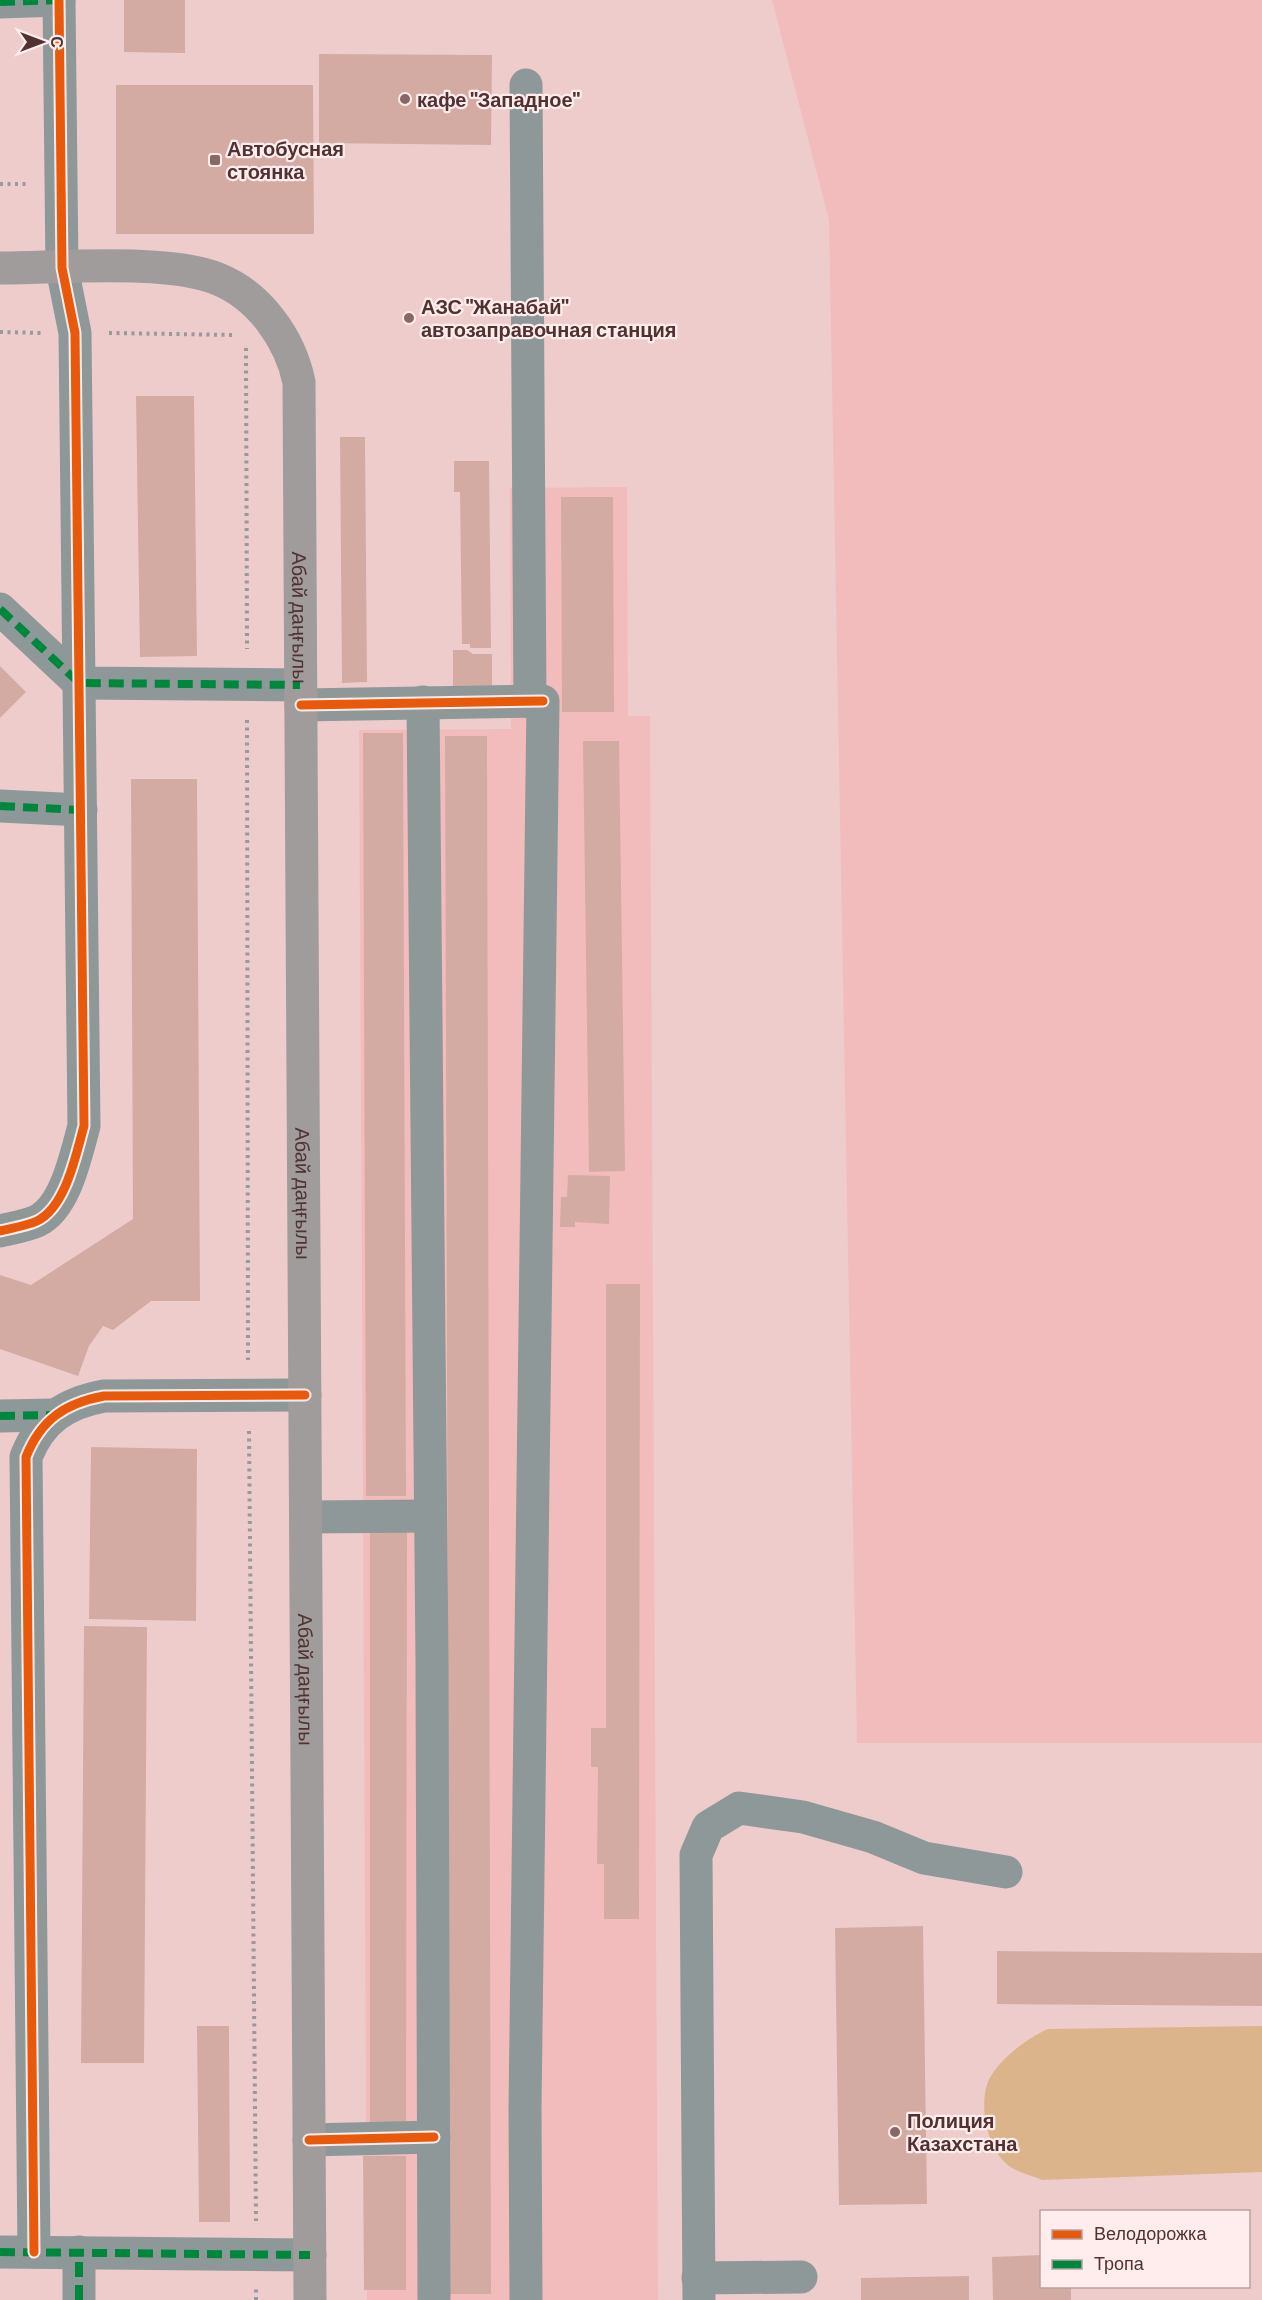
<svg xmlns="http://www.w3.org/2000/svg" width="1262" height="2300" viewBox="0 0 1262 2300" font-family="Barlow,sans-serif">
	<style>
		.built { fill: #f2bcbc }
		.green { fill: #dbb48c }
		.building { fill: #d4aba3 }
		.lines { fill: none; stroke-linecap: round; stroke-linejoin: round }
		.path { stroke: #97999a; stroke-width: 4; stroke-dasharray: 3 4.5; stroke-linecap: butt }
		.minor { stroke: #8e9899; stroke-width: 33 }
		.major { stroke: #a09c9c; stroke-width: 33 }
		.quiet { stroke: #00873e; stroke-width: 8; stroke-dasharray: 15 8; stroke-linecap: butt }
		.cycleway-casing { stroke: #feedec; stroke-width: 13 }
		.cycleway { stroke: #e8590c; stroke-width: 9 }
		.poi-dot { fill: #886767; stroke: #feedec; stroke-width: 2 }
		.labels { text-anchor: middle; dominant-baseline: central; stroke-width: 4.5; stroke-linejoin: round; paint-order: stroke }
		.poi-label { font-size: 20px; font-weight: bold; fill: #513131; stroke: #feedec; text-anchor: start }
		.street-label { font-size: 20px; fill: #513131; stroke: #feedec }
	</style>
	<rect width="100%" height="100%" fill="#efcccc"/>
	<!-- built -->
	<g class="built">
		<path d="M772,0H1262V1743H857L829,220Z"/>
		<path d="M627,487L628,716H650L658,2300H367L359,730L511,729L510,488Z"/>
	</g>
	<!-- green -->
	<path class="green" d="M1262,2026V2172L1042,2180C1033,2176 1021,2173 1012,2168C987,2153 976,2100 991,2076C1002,2057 1029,2037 1048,2029Z"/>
	<!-- building -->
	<g class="building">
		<path d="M124,0H185V53L124,52Z"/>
		<path d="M319,54L492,55L491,145L319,143Z"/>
		<path d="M116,85H313L314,234H116Z"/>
		<path d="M136,396H194L197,656L140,657Z"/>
		<path d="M340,437H365L367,682L342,683Z"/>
		<path d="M454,461H489L491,648H470V644H462L460,492H454Z"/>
		<path d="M561,497H613L614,712H562Z"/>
		<path d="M453,650H467L473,654H492V686H453Z"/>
		<path d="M0,666L26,692L0,718Z"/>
		<path d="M363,733H403L406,1496H366Z"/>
		<path d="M445,736H487L491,2294H450Z"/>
		<path d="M583,741H619L625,1171L589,1172Z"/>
		<path d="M131,779H197L200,1301H151L113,1330L103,1326L89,1346L78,1376L0,1349V1275L31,1285L133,1219Z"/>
		<path d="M568,1175L610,1176L609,1224L575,1222V1227H560L561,1197H567Z"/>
		<path d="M606,1284H640L639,1919H604V1864H597L598,1767H591V1728H606Z"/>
		<path d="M91,1447L197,1449L196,1621L89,1619Z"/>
		<path d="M370,1531H407L406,2129H370Z"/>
		<path d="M84,1626L147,1627L144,2063H81Z"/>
		<path d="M923,1926L927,2204L839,2205L835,1928Z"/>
		<path d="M997,1951L1262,1953V2006L997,2004Z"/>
		<path d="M197,2026H229L230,2222H199Z"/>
		<path d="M363,2156H406V2290H364Z"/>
		<path d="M1042,2255V2286H1071V2300H993L992,2257Z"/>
		<path d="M969,2276V2300H861V2278Z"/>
	</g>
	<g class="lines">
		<!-- path -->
		<g class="path">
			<path d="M0,184H28"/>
			<path d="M0,332L41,333"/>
			<path d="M109,333L236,335"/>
			<path d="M246,348L247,649"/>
			<path d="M247,720L248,1360"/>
			<path d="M249,1431L256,2221"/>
			<path d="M256,2300V2289"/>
		</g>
		<!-- minor -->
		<g class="minor">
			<path d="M0,2L59,0"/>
			<path d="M526,85L530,702"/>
			<path d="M0,609L79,683L300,685"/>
			<path d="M423,702L432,1661L434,2300"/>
			<path d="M301,705L543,701L525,2108L526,2300"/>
			<path d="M0,806L81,810"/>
			<path d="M0,1231C12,1228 26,1226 37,1221C66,1207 76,1154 84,1126L75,333L62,268L59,0"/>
			<path d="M0,1416L54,1415"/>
			<path d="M306,1517L430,1516"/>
			<path d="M309,2140L434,2137"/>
			<path d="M0,2252L310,2255"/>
			<path d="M34,2252L26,1457C41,1419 66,1403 104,1396L305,1395"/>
			<path d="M698,2278L801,2277"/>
			<path d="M79,2300V2252"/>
			<path d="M699,2300L696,1855L708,1827L739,1808L803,1817L873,1837L924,1858L1006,1872"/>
		</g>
		<!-- major -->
		<path class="major" id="s1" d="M0,268C57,268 168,258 218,279C260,296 290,339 299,382L310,2300"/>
		<!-- quiet -->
		<g class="quiet">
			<path d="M0,2L59,0"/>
			<path d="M0,609L79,683L300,685"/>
			<path d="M0,806L81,810"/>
			<path d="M0,1416L54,1415"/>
			<path d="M0,2252L310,2255"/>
			<path d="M79,2300V2252"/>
		</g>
		<defs>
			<g id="cycleway">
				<path d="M301,705L543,701"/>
				<path d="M0,1231C12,1228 26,1226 37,1221C66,1207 76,1154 84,1126L75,333L62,268L59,0"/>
				<path d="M309,2140L434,2137"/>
				<path d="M34,2252L26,1457C41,1419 66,1403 104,1396L305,1395"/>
			</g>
		</defs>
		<!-- cycleway casing -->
		<use href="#cycleway" class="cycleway-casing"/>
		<!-- cycleway -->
		<use href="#cycleway" class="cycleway"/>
	</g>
	<!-- markers -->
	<g class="poi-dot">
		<circle cx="405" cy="99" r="6"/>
		<rect x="209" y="154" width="12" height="12" rx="3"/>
		<circle cx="409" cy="318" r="6"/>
		<circle cx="895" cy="2132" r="6"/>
	</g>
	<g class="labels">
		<!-- poi labels -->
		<g class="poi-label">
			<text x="417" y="99">кафе "Западное"</text>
			<text x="227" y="148">Автобусная<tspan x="227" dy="23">стоянка</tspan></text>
			<text x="421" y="306">АЗС "Жанабай"<tspan x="421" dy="23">автозаправочная станция</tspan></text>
			<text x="907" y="2120">Полиция<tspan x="907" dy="23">Казахстана</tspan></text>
		</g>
		<!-- street labels -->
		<g class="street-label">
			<text stroke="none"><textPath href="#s1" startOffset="591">Абай даңғылы</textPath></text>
			<text stroke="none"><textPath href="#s1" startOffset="1167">Абай даңғылы</textPath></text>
			<text stroke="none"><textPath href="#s1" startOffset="1653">Абай даңғылы</textPath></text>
		</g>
	</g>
	<!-- legend -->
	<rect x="1040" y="2210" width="210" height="78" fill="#feedec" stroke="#b9a2a1" stroke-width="1.5"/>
	<rect x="1052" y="2230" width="30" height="9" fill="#e8590c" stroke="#b9a2a1" stroke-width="1.5"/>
	<text x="1094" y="2240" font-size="18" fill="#513131">Велодорожка</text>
	<rect x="1052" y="2260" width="30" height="9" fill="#00873e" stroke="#b9a2a1" stroke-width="1.5"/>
	<text x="1094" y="2270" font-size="18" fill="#513131">Тропа</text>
	<!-- north arrow -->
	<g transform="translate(42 42) rotate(90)" stroke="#feedec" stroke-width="4.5" paint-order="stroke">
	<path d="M0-4.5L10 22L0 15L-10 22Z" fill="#513131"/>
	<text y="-9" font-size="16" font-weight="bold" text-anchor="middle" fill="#513131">С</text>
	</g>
</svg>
